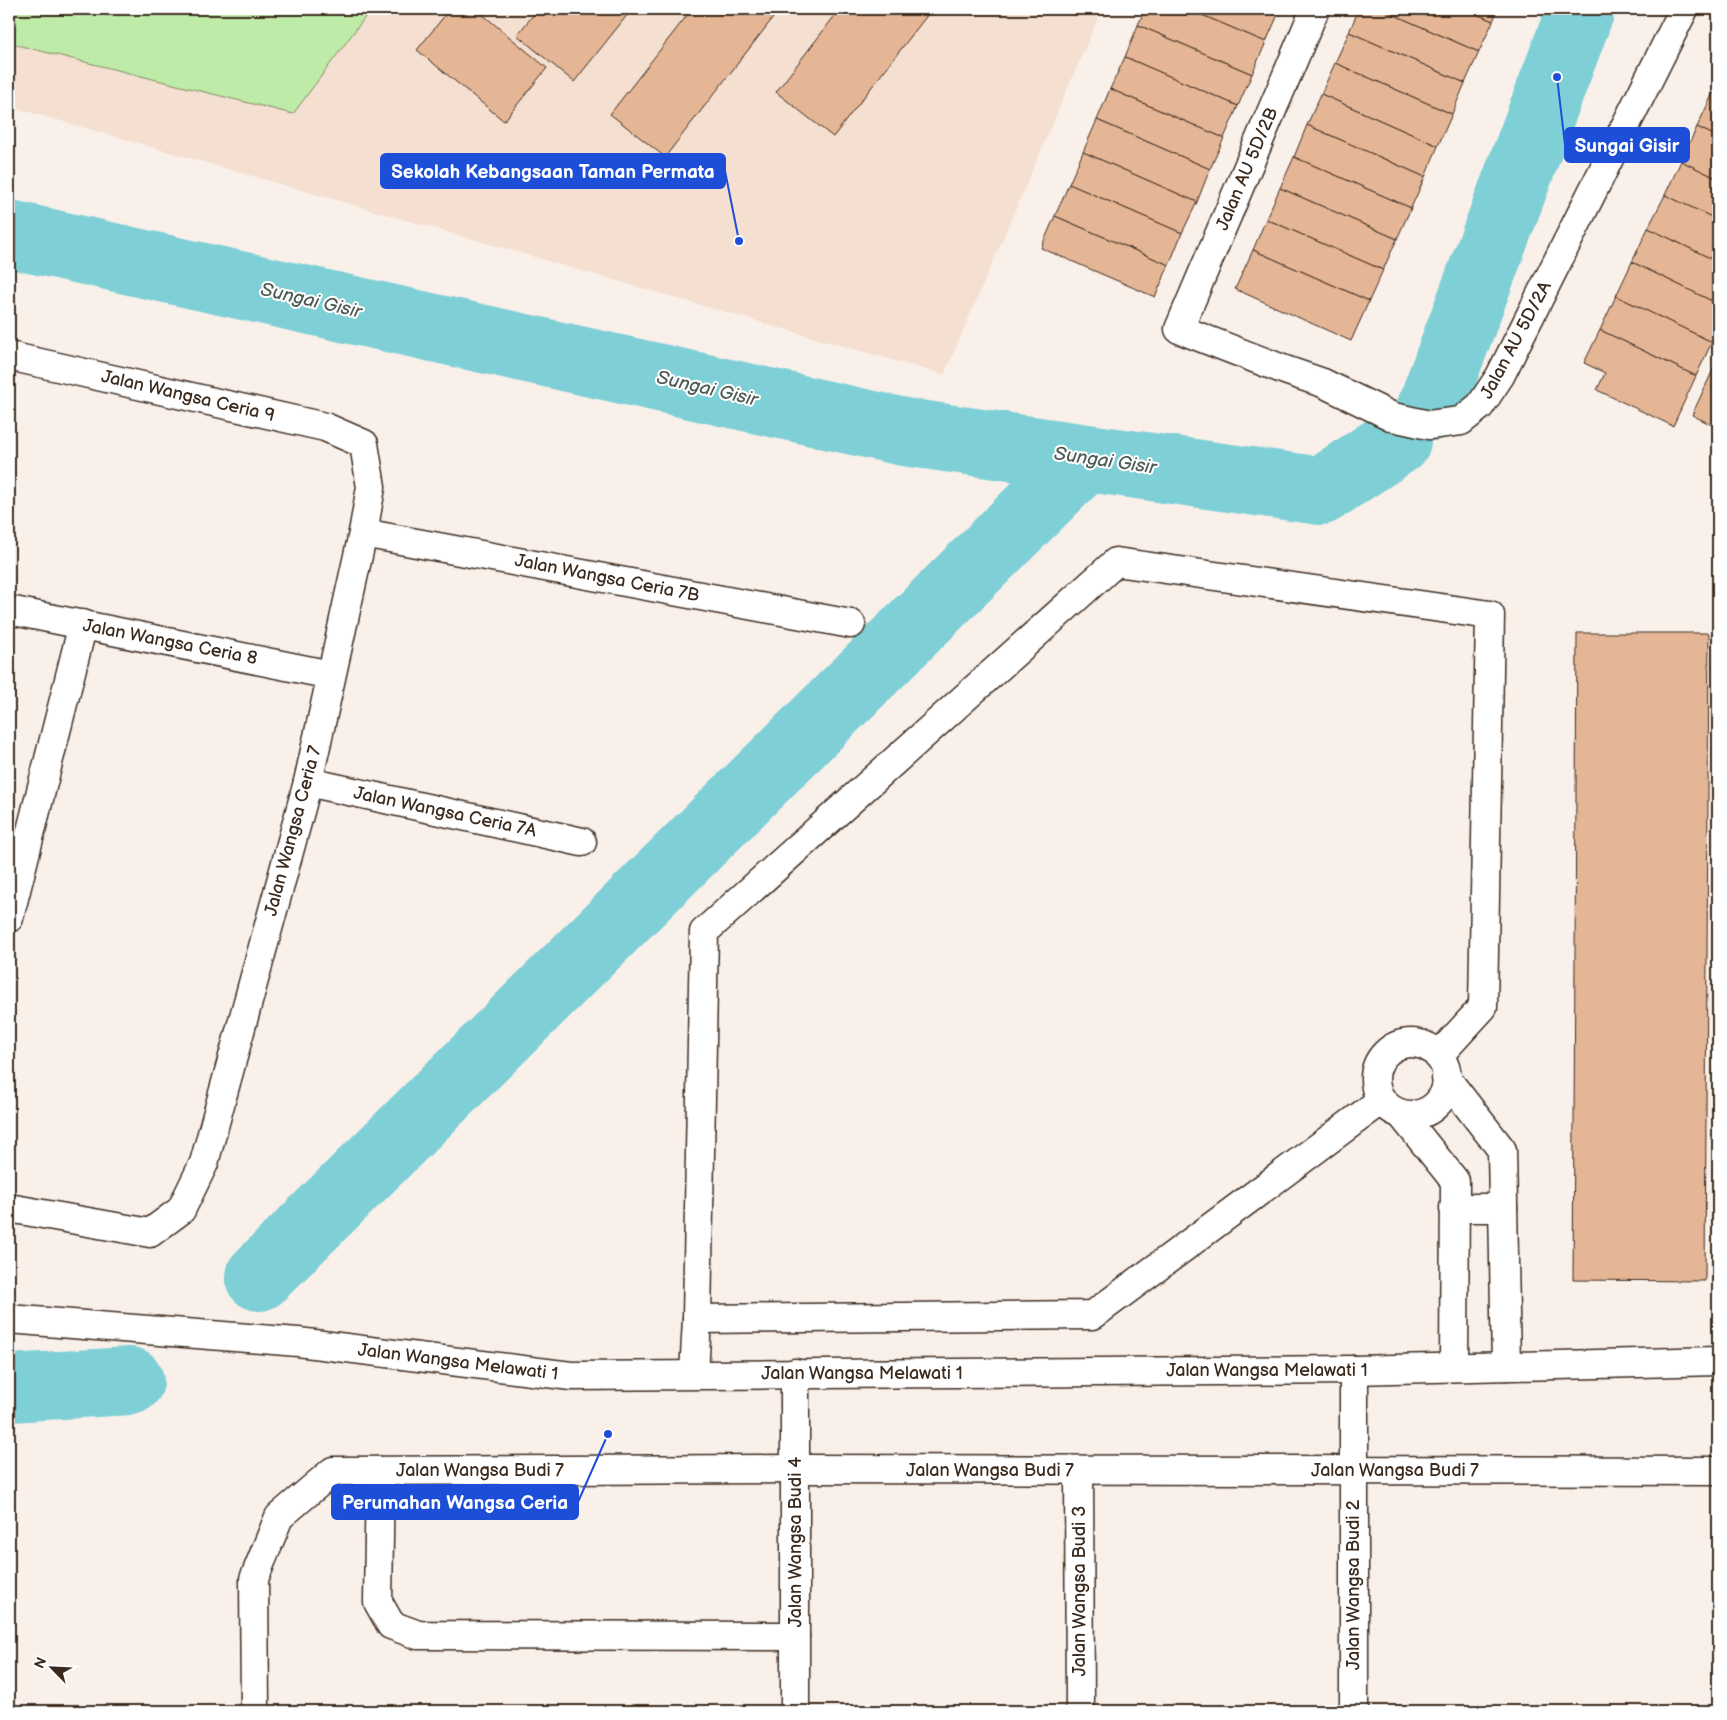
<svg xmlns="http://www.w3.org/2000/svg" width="1727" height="1720" viewBox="0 0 1727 1720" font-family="'Balsamiq Sans',sans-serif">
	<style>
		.built { fill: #f4dfd0 }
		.green { fill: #bfeba8; stroke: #7d8a63 }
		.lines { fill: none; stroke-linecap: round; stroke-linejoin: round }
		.river { stroke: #7ecfd6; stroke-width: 68 }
		.building { fill: #e5b695; stroke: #3b2a1e }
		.minor-casing { stroke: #3b2a1e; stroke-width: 31 }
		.minor { stroke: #fff; stroke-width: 28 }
		.labels { text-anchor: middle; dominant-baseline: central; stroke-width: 4; stroke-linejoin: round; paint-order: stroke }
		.street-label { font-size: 18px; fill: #3b2a1e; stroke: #fff }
		.water-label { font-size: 19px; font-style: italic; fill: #4f5c55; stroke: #fff }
		.leader { fill: none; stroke: #1d4ed8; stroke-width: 2 }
		.callout-dot { fill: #1d4ed8; stroke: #fff; stroke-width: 2 }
		.callout { fill: #1d4ed8; stroke: #1d4ed8; stroke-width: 2 }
		.callout-label { font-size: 19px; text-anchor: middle; font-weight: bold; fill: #fff }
	</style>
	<rect width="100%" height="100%" fill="#faf0ea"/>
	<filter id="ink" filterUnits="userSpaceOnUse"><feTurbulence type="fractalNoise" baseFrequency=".02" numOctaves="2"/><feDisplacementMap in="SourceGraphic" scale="10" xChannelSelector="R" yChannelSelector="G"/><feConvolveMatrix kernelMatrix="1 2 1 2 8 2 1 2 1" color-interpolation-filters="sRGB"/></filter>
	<g filter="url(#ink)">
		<!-- built -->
		<path class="built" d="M9,9H1102L944,375L9,106Z"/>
		<!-- green -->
		<path class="green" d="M20,9H371L293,114L9,43V21Z"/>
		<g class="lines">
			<!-- river -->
			<g class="river">
				<path d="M9,234L904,432L1321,491L1397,441"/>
				<path d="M1431,407L1581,9"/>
				<path d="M259,1277L1085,458"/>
				<path d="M9,1388L130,1381"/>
			</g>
		</g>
		<!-- building -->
		<g class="building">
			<path d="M450,9H476L547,68L504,121L417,50Z"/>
			<path d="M538,9H632L574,82L517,35Z"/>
			<path d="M692,9H780L665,157L610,114Z"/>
			<path d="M840,9H932L833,137L776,92Z"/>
			<path d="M1145,9H1188L1266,42L1252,74L1138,25Z"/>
			<path d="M1188,9H1276L1280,10L1266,42Z"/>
			<path d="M1359,9H1381L1479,52L1465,83L1349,32Z"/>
			<path d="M1381,9H1465L1493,21L1479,52Z"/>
			<path d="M1465,9H1498L1493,21Z"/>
			<path d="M1138,25L1252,74L1238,106L1125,57Z"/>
			<path d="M1349,32L1465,83L1452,114L1335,63Z"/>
			<path d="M1125,57L1238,106L1224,138L1110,89Z"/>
			<path d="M1335,63L1452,114L1438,146L1321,94Z"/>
			<path d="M1110,89L1224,138L1210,169L1097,120Z"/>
			<path d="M1713,93L1718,96V137L1697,127Z"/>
			<path d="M1321,94L1438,146L1425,177L1307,125Z"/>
			<path d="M1097,120L1210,169L1197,202L1083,152Z"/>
			<path d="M1307,125L1425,177L1411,208L1294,157Z"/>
			<path d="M1697,127L1718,137V179L1681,161Z"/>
			<path d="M1083,152L1197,202L1182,233L1069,184Z"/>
			<path d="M1294,157L1411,208L1397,239L1280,188Z"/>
			<path d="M1681,161L1718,179V220L1665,195Z"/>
			<path d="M1069,184L1182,233L1169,265L1055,216Z"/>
			<path d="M1280,188L1397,239L1383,270L1266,219Z"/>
			<path d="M1665,195L1718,220V262L1648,228Z"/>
			<path d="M1055,216L1169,265L1155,297L1041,248Z"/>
			<path d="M1266,219L1383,270L1369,301L1253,250Z"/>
			<path d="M1648,228L1718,262V304L1632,262Z"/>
			<path d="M1253,250L1369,301L1351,341L1235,289Z"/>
			<path d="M1632,262L1718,304V330L1712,342L1616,296Z"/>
			<path d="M1616,296L1712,342L1696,376L1600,330Z"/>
			<path d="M1600,330L1696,376L1673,426L1597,390L1605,373L1584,363Z"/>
			<path d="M1718,359V428L1692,415Z"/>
			<path d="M1577,633H1709L1705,1281L1573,1280Z"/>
		</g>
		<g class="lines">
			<defs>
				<g id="minor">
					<path d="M1315,9L1179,329L1285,370L1323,383L1393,417L1429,425L1461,421L1480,406L1500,376L1684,9"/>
					<path d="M9,356L325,427L364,444L371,487L363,533L308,782L204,1163L181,1210L150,1233L9,1208"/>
					<path d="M363,533L851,624"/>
					<path d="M9,610L331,675"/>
					<path d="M308,782L582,842"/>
					<path d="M9,918L83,624"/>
					<circle cx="1411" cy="1079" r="36"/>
					<path d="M1446,1078L1502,1150L1506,1366"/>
					<path d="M1382,1100L1093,1315L697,1319L704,932L1116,562L1490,615L1483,1007L1438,1056"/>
					<path d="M1401,1114L1455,1181L1454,1367"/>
					<path d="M1454,1208H1503"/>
					<path d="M9,1319L298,1342L571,1376L1354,1370L1718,1361"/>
					<path d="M694,1374L697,1319"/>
					<path d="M380,1471L378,1602L391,1625L418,1635L795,1636"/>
					<path d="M1079,1471L1080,1711"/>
					<path d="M255,1711L254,1579L279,1517L333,1471L795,1469L1718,1471"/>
					<path d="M795,1711V1373"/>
					<path d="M1354,1711V1370"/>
				</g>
			</defs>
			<!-- minor casing -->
			<use href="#minor" class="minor-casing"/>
			<!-- minor -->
			<use href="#minor" class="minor"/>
		</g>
	</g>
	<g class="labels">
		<!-- street labels -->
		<g class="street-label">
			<text transform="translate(1247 169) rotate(-67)">Jalan AU 5D/2B</text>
			<text transform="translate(1516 340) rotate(-62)">Jalan AU 5D/2A</text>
			<text transform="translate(188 396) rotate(13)">Jalan Wangsa Ceria 9</text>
			<text transform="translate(607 578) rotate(11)">Jalan Wangsa Ceria 7B</text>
			<text transform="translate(170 642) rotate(11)">Jalan Wangsa Ceria 8</text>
			<text transform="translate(445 812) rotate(12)">Jalan Wangsa Ceria 7A</text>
			<text transform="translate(293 831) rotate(-75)">Jalan Wangsa Ceria 7</text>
			<text transform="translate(458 1362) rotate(7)">Jalan Wangsa Melawati 1</text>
			<text x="1267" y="1370">Jalan Wangsa Melawati 1</text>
			<text x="862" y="1373">Jalan Wangsa Melawati 1</text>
			<text x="480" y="1470">Jalan Wangsa Budi 7</text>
			<text x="990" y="1470">Jalan Wangsa Budi 7</text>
			<text x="1395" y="1470">Jalan Wangsa Budi 7</text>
			<text transform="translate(795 1542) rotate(-90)">Jalan Wangsa Budi 4</text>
			<text transform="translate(1353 1585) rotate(-90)">Jalan Wangsa Budi 2</text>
			<text transform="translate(1079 1591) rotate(-90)">Jalan Wangsa Budi 3</text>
		</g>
		<!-- water labels -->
		<g class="water-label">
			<text transform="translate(311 301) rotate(13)">Sungai Gisir</text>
			<text transform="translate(707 389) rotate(13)">Sungai Gisir</text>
			<text transform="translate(1105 461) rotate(8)">Sungai Gisir</text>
		</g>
	</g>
	<!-- callouts -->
	<path class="leader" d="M1557 77L1565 145M739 241L725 171M608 1434L578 1502"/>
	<g class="callout-dot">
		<circle cx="1557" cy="77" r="5"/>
		<circle cx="739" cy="241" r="5"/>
		<circle cx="608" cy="1434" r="5"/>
	</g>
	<g class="callout">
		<rect x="1565" y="128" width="124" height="34" rx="5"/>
		<rect x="381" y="154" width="344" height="34" rx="5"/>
		<rect x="332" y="1485" width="246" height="34" rx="5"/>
	</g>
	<g class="callout-label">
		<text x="1627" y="152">Sungai Gisir</text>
		<text x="553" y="178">Sekolah Kebangsaan Taman Permata</text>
		<text x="455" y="1509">Perumahan Wangsa Ceria</text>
	</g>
	<!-- margin -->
	<rect width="1727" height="1720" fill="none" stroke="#fff" stroke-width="30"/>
	<rect x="15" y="15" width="1697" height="1690" fill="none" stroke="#3b2a1e" stroke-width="2" filter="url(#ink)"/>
	<!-- north arrow -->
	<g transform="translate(52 1668) rotate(294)" stroke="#ffffff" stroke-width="4" paint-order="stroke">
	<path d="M0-4L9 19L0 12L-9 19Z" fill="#3b2a1e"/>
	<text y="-8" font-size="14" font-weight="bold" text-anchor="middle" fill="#3b2a1e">N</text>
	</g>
</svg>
